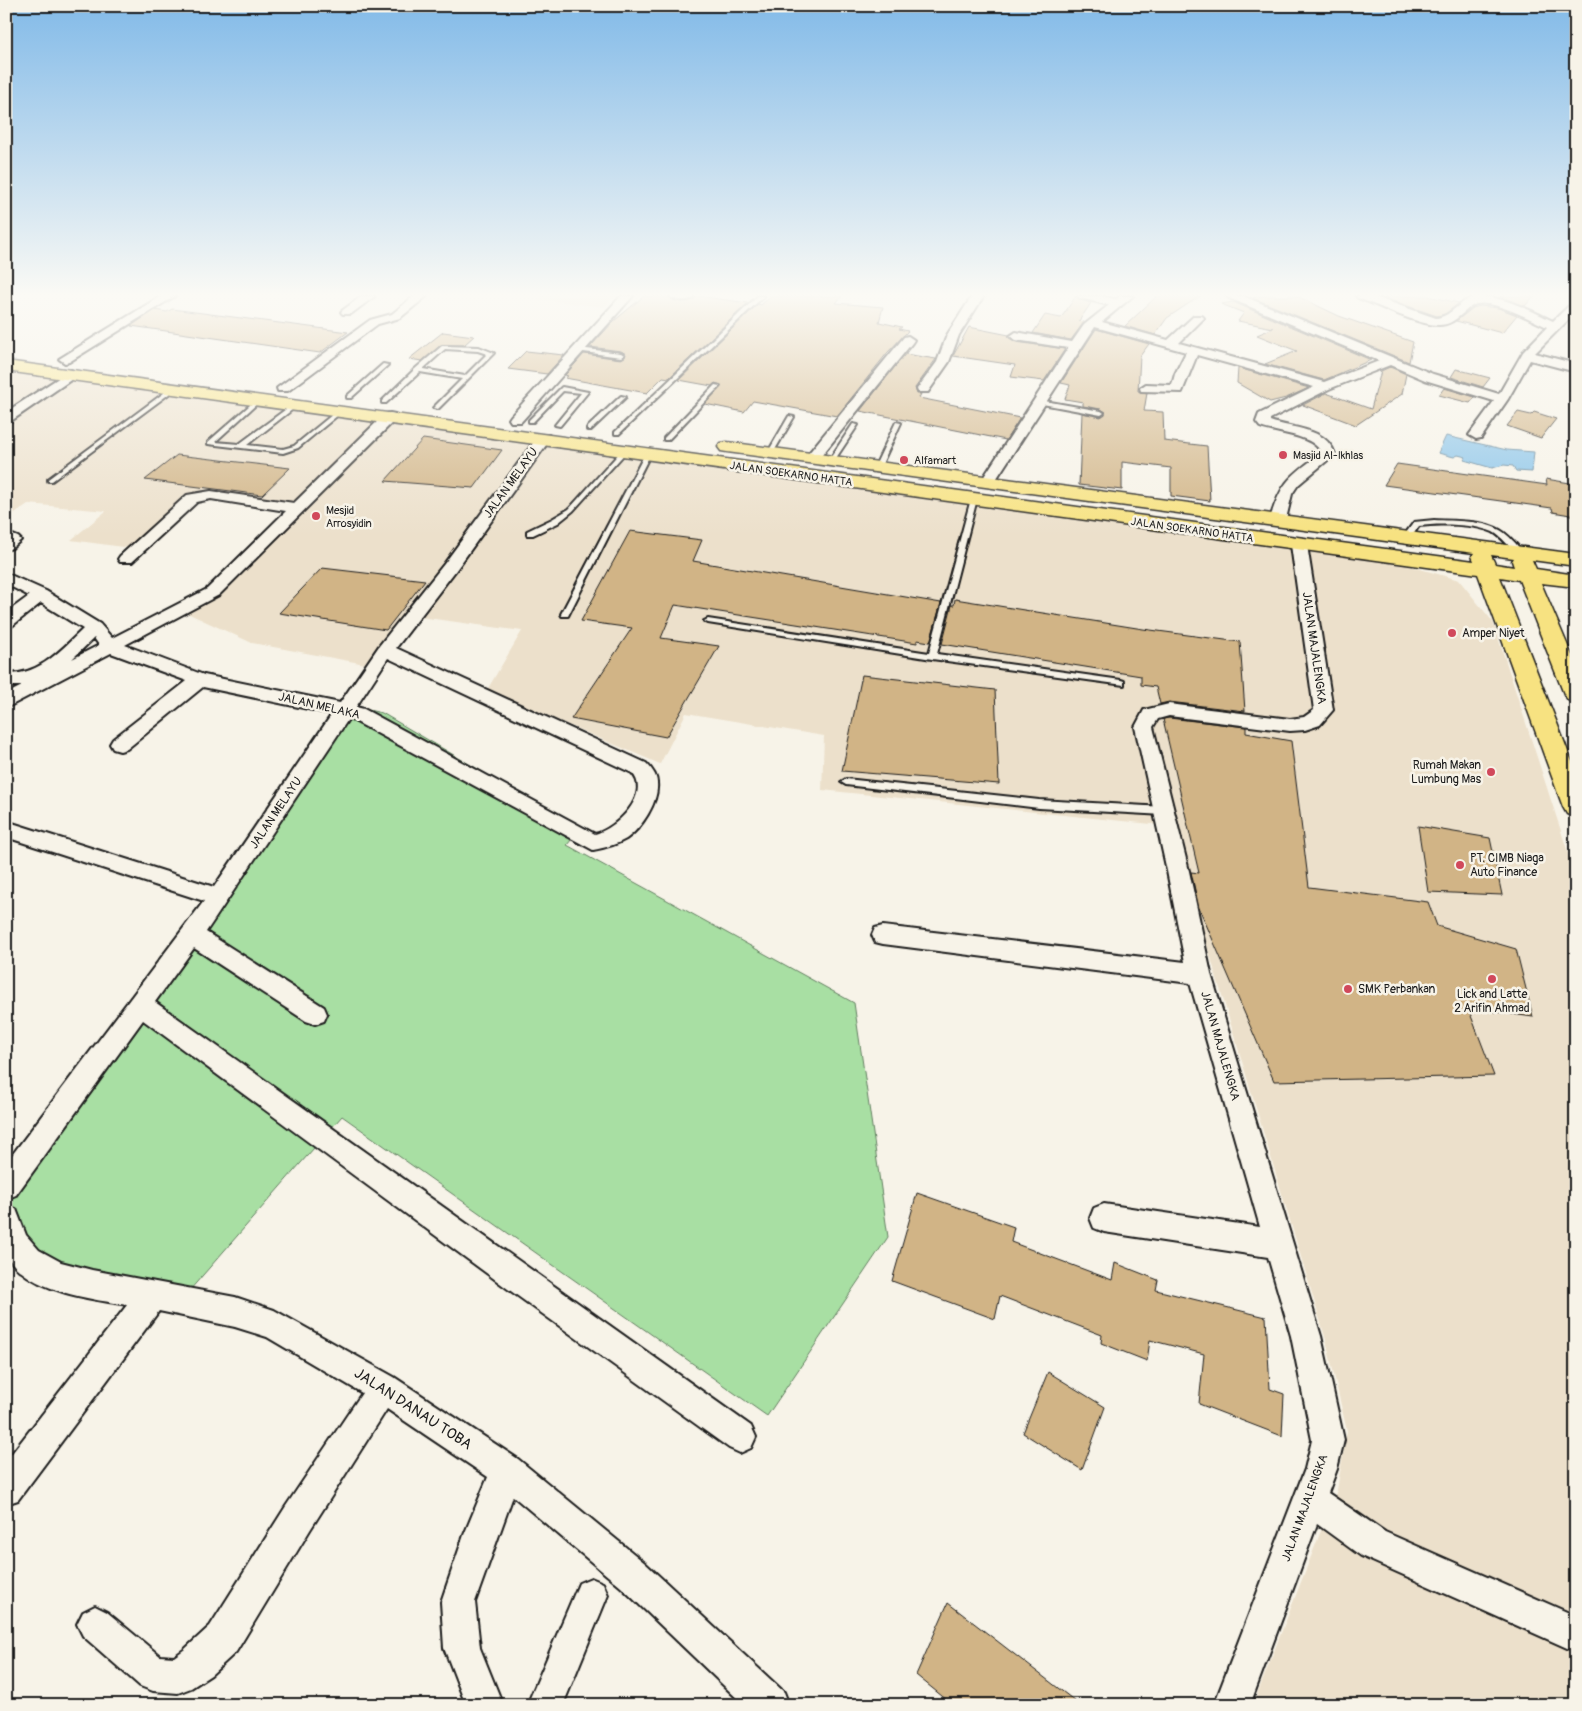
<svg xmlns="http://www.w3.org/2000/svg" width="1582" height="1711" viewBox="0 0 1582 1711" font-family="Pangolin,sans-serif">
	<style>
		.built { fill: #ece0cb }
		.green { fill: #a8dfa3; stroke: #627e60 }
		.water { fill: #8ac4e9; stroke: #5e8197 }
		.building { fill: #d1b486; stroke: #1c1c1c }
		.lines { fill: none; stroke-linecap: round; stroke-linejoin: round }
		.lane-casing { stroke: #1c1c1c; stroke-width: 4 }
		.street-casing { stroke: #1c1c1c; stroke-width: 4 }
		.primary-casing { stroke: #1c1c1c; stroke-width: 3 }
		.lane { fill: #f7f3e8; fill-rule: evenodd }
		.street { fill: #f7f3e8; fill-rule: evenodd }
		.primary { fill: #f7e281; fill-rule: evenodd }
		.poi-dot { fill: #d1495b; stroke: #f7f3e8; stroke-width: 2 }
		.labels { text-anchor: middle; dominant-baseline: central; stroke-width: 5; stroke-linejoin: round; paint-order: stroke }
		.far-poi-label { font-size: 11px; fill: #1c1c1c; stroke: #f7f3e8; text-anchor: start }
		.far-street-label { font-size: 11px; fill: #1c1c1c; stroke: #f7f3e8 }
		.street-label { font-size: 12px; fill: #1c1c1c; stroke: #f7f3e8 }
		.poi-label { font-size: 12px; fill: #1c1c1c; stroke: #f7f3e8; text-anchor: start }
		.near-street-label { font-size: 15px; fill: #1c1c1c; stroke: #f7f3e8 }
	</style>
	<rect width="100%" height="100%" fill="#f7f3e8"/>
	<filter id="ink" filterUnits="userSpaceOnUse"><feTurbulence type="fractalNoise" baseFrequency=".02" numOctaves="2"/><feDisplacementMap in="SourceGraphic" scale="10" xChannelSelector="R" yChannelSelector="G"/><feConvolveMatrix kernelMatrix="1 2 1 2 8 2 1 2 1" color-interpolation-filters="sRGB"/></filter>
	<g filter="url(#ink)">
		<!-- built -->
		<g class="built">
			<path d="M542,296H615L604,307L538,299Z"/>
			<path d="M6,372L1381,558L1459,580L1493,622L1576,877V1705H1253L1337,1490L1347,1431L1326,1340L1171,826L822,790L824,736L686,713L660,764L487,690L522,631L413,616L376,666L252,643L183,611L301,505L201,491L138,549L71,540L106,511L28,504L6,519Z"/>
		</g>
		<!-- green -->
		<path class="green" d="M350,706L382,713L580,829L567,845L854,1003L888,1237L767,1416L342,1116L189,1291L87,1274L35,1256L8,1197Z"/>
		<!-- water -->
		<path class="water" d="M1446,436L1507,450L1534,452L1532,472L1516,471L1513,466L1504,465L1492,468L1464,460L1466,457L1458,455L1454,457L1438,453Z"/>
		<!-- building -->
		<g class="building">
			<path d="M644,296L668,297L682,302L692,300L698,296L748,303L669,378L663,377L647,393L565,378L568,376L565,375L584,354L621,359L625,357L626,354L621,351L590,347L614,321Z"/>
			<path d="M771,296H842L836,303L883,307L879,322L902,327L899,329L908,331L888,352L837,416L753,401L744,412L705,404L721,385L715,383L712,386L679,380L758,304L761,305Z"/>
			<path d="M1076,296L1080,300L1091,303L1079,321L1084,322L1071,340L1033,333L1045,315L1061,318Z"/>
			<path d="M1157,296H1200L1167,318L1155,335L1125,326Z"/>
			<path d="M1262,296H1297L1339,316L1413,342L1409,362L1253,298Z"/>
			<path d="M1384,296H1428L1459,303L1445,314L1437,316L1384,298Z"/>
			<path d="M1500,296H1534L1525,306Z"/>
			<path d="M1233,302L1371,360L1324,380L1265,364L1297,351L1257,335L1273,328L1238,321L1244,313L1221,304Z"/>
			<path d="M1480,306L1498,308L1517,315L1502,333L1456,321L1473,308Z"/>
			<path d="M172,309L348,332L320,353L131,326L155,310L167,312Z"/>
			<path d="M969,327L1009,335V338L1016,342L1065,349L1044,381L1011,377L1015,365L953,356Z"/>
			<path d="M1096,329L1149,344L1140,356L1138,391L1147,393L1144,411L1163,412L1164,441L1207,446L1210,501L1171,496V468L1122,462V490L1079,485L1082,413L1101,417L1106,412L1101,409L1083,406V402L1065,399L1070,385L1061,383Z"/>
			<path d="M443,332L474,336L464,345H441L422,361L409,359Z"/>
			<path d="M526,351L564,355L547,374L508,369Z"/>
			<path d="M905,354L936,359L915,388L917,394H921L919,398L1020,418L1006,440L860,411Z"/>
			<path d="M1390,367L1406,374L1402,394L1356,425L1303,405L1326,393L1371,409L1381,371Z"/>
			<path d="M1238,368L1309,388L1286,398L1270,402L1237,383Z"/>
			<path d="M1456,369L1490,378L1483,387L1451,377Z"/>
			<path d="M1444,388L1475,397L1470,403L1439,395Z"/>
			<path d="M1518,412L1531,415L1534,412L1556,419L1541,438L1507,426Z"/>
			<path d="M423,439L502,450L474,488L385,481Z"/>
			<path d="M177,455L290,468L262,495L145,480Z"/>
			<path d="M1397,464L1547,485L1546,479L1576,484V516L1553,512L1552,508L1384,485Z"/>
			<path d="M630,531L702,540L693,561L941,603L930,642L917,640V643L675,605L661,638L719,646L666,737L571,719L632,628L581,621Z"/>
			<path d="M322,568L425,580L386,630L279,613Z"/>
			<path d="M955,599L1143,629L1240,642L1245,711L1169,702L1160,704L1156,687L1141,685V676L942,644L952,605H954Z"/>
			<path d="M862,675L995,690L999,784L842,771Z"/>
			<path d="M1169,718L1246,727V733L1291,741L1309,887L1428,902L1437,926L1516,949L1533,1017L1468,1008L1494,1076L1274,1081L1199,908L1191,872L1199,873L1163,719Z"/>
			<path d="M1418,826L1490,838L1502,895L1428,892Z"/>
			<path d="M917,1193L1014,1227L1011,1242L1112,1280L1115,1263L1158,1280L1156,1290L1266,1317L1270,1389L1284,1394L1282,1436L1199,1404L1204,1354L1150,1340L1147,1361L1101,1343L1102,1335L1000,1296L995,1319L892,1281Z"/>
			<path d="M1048,1372L1105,1407L1082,1470L1023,1433Z"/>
			<path d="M948,1603L1080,1705H953L916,1675Z"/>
		</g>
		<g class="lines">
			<defs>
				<g id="lane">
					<path d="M758,296H764L619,434H615V432Z"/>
					<path d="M442,346L479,347L494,353L438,409L433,408L462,379L420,372L386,403H382V401L415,369ZM445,349L478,351L487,354L465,376L423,369Z"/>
					<path d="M578,348L621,353L624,355L621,357L576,351L575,350Z"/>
					<path d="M383,364L388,365L351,398H347V396Z"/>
					<path d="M715,385L720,386L668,440H664V438Z"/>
					<path d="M172,387L177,388L52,481H48V479Z"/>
					<path d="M562,387L588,392L560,426L555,425L581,393L563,391L533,422H529V420Z"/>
					<path d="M621,396L626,397L591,430H587V428Z"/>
					<path d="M258,398L261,400L260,401L215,442L239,444L293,404H297V406L247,445L283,449L294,446L338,410L343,411L298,448L283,453L208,444V442Z"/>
					<path d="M1039,400L1101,411L1104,413L1101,415L1037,403L1036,402Z"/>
					<path d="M789,416L794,417L773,453H769L768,452Z"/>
					<path d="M896,422L901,423L881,466L876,467L875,466Z"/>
					<path d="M853,424L858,425L834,461H830L829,460Z"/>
					<path d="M623,449L628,450L573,511L558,523L533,535H527V531L552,519L569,509Z"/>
					<path d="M646,452L651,453L569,614L568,616H562L561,614Z"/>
					<path d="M974,497L977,499L937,654L1121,680L1124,681V685L932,659L708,623L704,621L708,619L929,653L971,499Z"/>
					<path d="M1434,520C1455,521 1482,520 1500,530C1509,535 1516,544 1523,552L1519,554H1516C1509,546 1502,537 1493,532C1475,524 1439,523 1419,526L1410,539L1403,537L1414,522Z"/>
					<path d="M846,779L1039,800L1164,807L1169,811L1164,815L1039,808L846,785L841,782Z"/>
				</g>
				<g id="street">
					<path d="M161,296H175L69,362L65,363L59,359Z"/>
					<path d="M362,296H375L351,314H343L341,312L343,310Z"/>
					<path d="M414,296H427L400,318L378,324L288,391H278L277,388L370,320L392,314Z"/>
					<path d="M621,296H633L521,422H511L509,419L511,416Z"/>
					<path d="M670,296H693L694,297C689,302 675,301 670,296Z"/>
					<path d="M972,296H984L959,335L949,362L928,392H918L917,389L937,362L947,335Z"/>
					<path d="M1078,296H1100L1116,299L1120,296H1133L1102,322L1168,340L1194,316H1202L1204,318L1179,343L1324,382L1379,361L1229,298L1227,296H1243L1433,374L1499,394L1523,352L1547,327C1531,320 1488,296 1472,306C1460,314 1454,325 1439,325C1418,325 1379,306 1358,298L1356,296H1372L1436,318C1450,317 1457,304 1469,299C1490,289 1534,312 1553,321L1572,303L1576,302V312L1535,353L1576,364V372L1530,360L1508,399L1481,438L1476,439L1469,435L1494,401L1425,380L1390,365L1329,389L1270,419V421C1292,429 1326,427 1335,454L1298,485L1292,494L1286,519L1283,522H1273L1270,519C1282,480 1290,477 1321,453C1315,435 1276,433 1260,427L1256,422L1259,414L1314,387L1197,355L1182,392L1141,391L1140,388L1146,384L1172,385L1175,374L1186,352L1095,327L993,484H983L981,481L1068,348L1016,340L1010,336L1016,332L1072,342L1084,325L1109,305L1080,298Z"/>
					<path d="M908,336L914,340L912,343L818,460H808L806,457L808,454L904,337Z"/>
					<path d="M71,370L77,374L75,377L11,421L6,422V412Z"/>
					<path d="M390,413L395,414L397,417L395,420L219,595L125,645L204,675L340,703L379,646L444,564L539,435H549L551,438L549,441L456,570L396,648L646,763C651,768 657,775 657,783C659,802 641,829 626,839C616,845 604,848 593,850L349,718L206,932L324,1007L327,1014L324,1021L315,1024L306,1021L194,948L155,1002L751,1426L756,1437L751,1448L740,1453L729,1448L508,1289L143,1020L16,1195L6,1199V1163L204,901L6,837V821L214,887L332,714L203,687L127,749L120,751L113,749L110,744L113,739L187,681L111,653L6,708V694L22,686H6V674C40,675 61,650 83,629L41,603L12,626L6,627V613L29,596L6,584V573L46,591L100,624L112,638L207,589L286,511L211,499L197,502L132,562H120L118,559L120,556L187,495L211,491L294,503L385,414ZM94,638L99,645L72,659ZM388,658L632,773C652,794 616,829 595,834L364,709L356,707Z"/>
					<path d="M13,535L18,537L21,540L12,548L6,550V538Z"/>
					<path d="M1299,540L1305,542L1307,545L1333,710L1320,725L1305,730L1290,731L1169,716L1158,719L1153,727L1189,871L1211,974L1321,1336L1344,1440L1337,1469L1328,1493L1385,1532L1576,1616V1652L1361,1556L1317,1524L1250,1705H1214L1305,1469L1312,1440L1291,1336L1268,1257L1104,1232L1094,1228L1090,1218L1094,1208L1104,1204L1260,1227L1190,983L883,944L875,942L872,935L875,928L883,926L1185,962L1167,871L1135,727L1144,710L1169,704L1290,719L1304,717L1314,710L1291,545L1293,542Z"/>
					<path d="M6,1205L16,1209L26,1235L39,1250L61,1262L92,1270L235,1297L274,1310L394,1377L518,1459L645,1563L784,1692L789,1705H744L621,1587L513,1496L475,1602L480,1648L503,1705H466L444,1648L441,1602L464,1535L488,1477L387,1409L310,1530L236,1652L211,1675L191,1688L178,1693L153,1691L140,1686L83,1636L77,1624L83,1612L95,1606L107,1612L160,1656L174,1657L185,1649L210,1626L286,1506L362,1393L267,1337L235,1327L159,1311L18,1500L6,1504V1461L127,1305C91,1299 48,1294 19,1270C14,1266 10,1260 6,1255Z"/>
					<path d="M591,1578L603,1583L608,1595L563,1705H527L579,1583Z"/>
				</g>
				<path id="primary" d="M6,361L1474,561L1472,556L1474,553L727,452L721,451L718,447L721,443L727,442L1576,554V566L1532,560L1536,569L1576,575V587L1541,583L1576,665V702L1568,700L1564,694L1519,580L1500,577L1576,772V817L1567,814L1563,807L1478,574L6,371ZM1491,555L1514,558L1512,561L1514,567L1495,564Z"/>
			</defs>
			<!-- lane casing -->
			<use href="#lane" class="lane-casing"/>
			<!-- street casing -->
			<use href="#street" class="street-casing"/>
			<!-- primary casing -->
			<use href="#primary" class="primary-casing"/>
			<!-- lane -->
			<use href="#lane" class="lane"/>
			<!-- street -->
			<use href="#street" class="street"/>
			<!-- primary -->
			<use href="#primary" class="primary"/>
		</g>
	</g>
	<!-- sky -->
	<linearGradient id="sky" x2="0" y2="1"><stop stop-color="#82bae8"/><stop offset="0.55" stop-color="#fbfaf5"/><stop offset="1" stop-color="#fbfaf5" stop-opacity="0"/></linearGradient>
	<rect width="1582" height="536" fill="url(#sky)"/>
	<!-- markers -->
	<g class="poi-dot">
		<circle cx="1283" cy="455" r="5"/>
		<circle cx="904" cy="460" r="5"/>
		<circle cx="316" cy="516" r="5"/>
		<circle cx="1452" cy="633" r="5"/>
		<circle cx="1491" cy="772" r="5"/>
		<circle cx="1460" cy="865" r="5"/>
		<circle cx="1492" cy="979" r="5"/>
		<circle cx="1348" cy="989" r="5"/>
	</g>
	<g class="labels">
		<!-- far-poi labels -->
		<g class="far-poi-label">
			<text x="1293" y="455">Masjid Al-Ikhlas</text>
			<text x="914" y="460">Alfamart</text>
			<text x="326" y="510">Mesjid<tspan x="326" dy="13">Arrosyidin</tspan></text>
		</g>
		<!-- far-street labels -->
		<g class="far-street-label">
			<text transform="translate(791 474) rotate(8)">JALAN SOEKARNO HATTA</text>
			<text transform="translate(1192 530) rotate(8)">JALAN SOEKARNO HATTA</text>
		</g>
		<!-- street labels -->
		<g class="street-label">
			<text transform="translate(511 483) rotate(-54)">JALAN MELAYU</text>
			<text transform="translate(1314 648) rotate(82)">JALAN MAJALENGKA</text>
			<text transform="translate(319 706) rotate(13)">JALAN MELAKA</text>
			<text transform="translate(276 813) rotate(-56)">JALAN MELAYU</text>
			<text transform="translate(1220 1046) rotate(74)">JALAN MAJALENGKA</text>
			<text transform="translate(1305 1508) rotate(-70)">JALAN MAJALENGKA</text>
		</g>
		<!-- poi labels -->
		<g class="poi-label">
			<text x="1462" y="633">Amper Niyet</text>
			<text x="1481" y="765" text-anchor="end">Rumah Makan<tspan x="1481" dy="14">Lumbung Mas</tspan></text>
			<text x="1470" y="858">PT. CIMB Niaga<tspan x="1470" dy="14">Auto Finance</tspan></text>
			<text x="1358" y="989">SMK Perbankan</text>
			<text x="1492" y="994" text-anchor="middle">Lick and Latte<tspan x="1492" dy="14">2 Arifin Ahmad</tspan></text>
		</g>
		<!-- near-street labels -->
		<g class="near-street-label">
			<text transform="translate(413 1409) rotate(33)">JALAN DANAU TOBA</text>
		</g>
	</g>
	<!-- margin -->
	<rect width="1582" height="1711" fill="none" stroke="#f7f3e8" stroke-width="25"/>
	<rect x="12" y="12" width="1557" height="1686" fill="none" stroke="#1c1c1c" stroke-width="2" filter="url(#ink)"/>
</svg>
